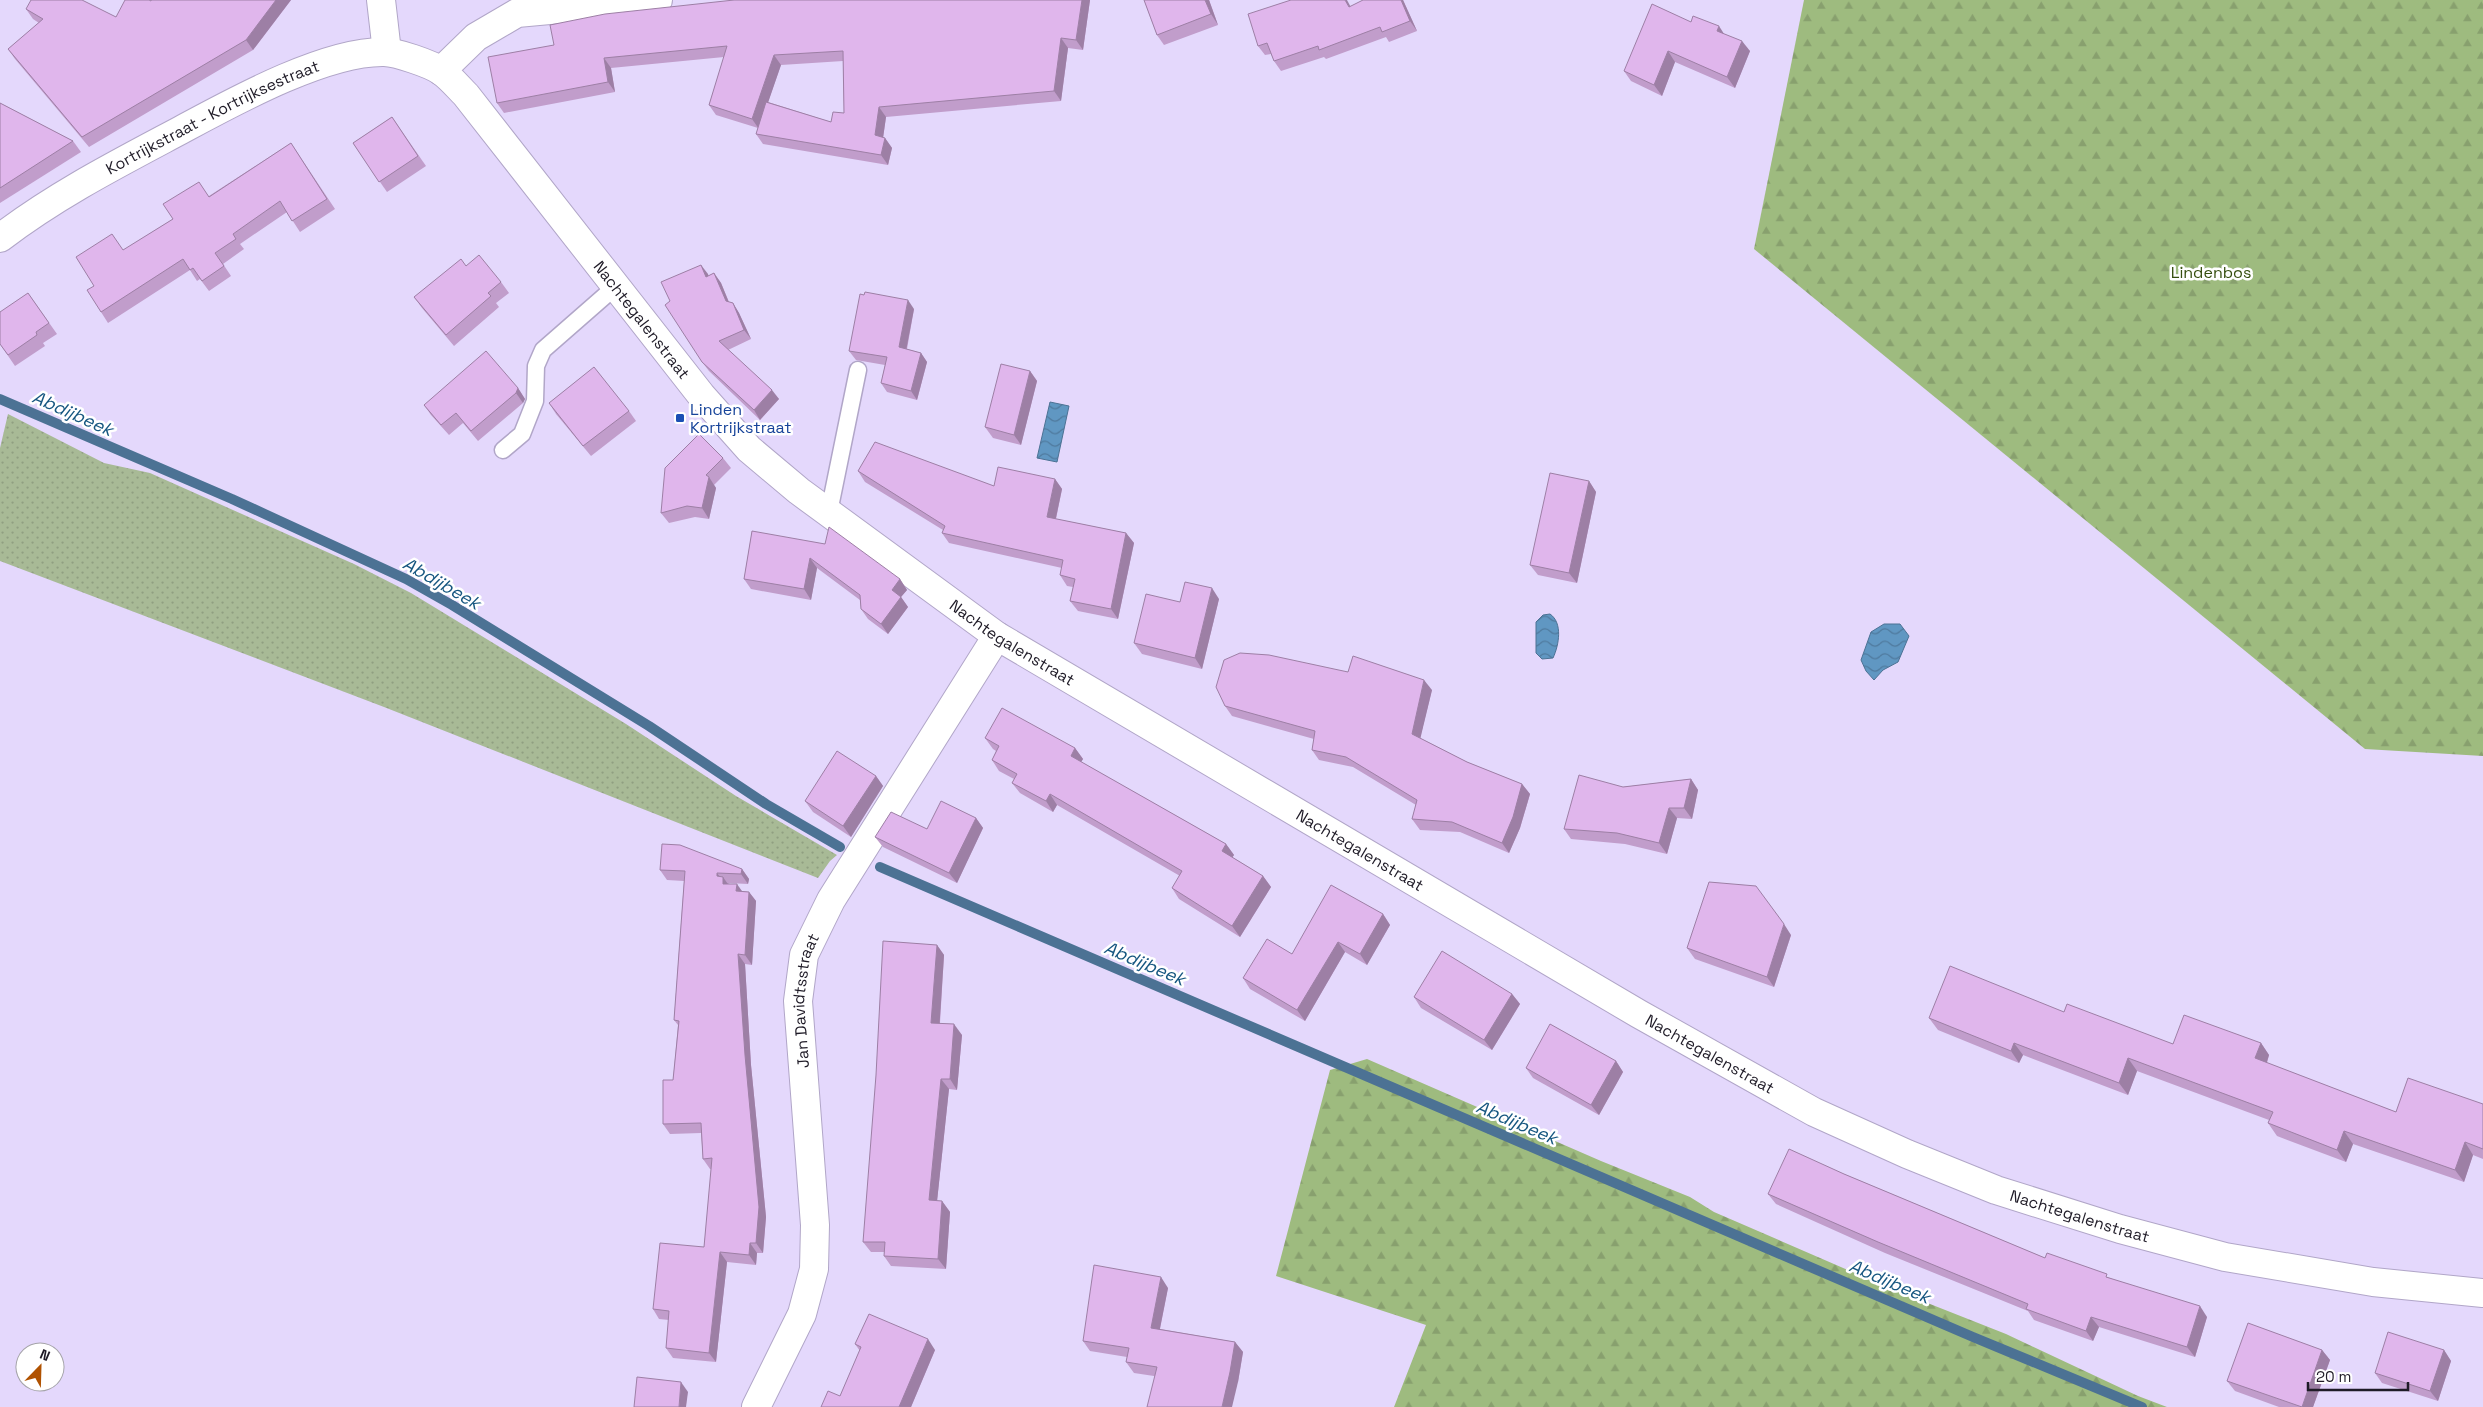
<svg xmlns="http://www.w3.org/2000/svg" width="2483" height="1407" viewBox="0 0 2483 1407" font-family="'Space Grotesk',sans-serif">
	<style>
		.green { fill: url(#green-dots) }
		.forest { fill: url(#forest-firs) }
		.water { fill: url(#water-waves); stroke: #4c7294 }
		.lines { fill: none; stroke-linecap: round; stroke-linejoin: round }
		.stream { stroke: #4c7294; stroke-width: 10 }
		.service-casing { stroke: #b1a6c8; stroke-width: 19 }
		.minor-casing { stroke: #b1a6c8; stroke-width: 30 }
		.tertiary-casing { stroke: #b1a6c8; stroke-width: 30 }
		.service { stroke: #fff; stroke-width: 16 }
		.minor { stroke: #fff; stroke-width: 28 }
		.tertiary { stroke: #fff; stroke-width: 28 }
		.wall { fill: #c19dcb; fill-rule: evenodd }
		.shaded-wall { fill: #9d7fa5 }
		.building { fill: #e0b6ec; stroke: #9d7fa5 }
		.transit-dot { fill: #1a4fb4; stroke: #fff; stroke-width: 2 }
		.labels { text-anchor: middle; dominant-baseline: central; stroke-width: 5; stroke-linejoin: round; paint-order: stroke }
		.street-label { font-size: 16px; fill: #1f1b27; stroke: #fff }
		.park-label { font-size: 16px; fill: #354e0e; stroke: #fff }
		.transit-label { font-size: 16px; fill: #164399; stroke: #fff; text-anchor: start }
		.water-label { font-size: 18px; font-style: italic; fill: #175781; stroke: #fff }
	</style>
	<defs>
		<pattern id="green-dots" width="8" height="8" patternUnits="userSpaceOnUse" patternTransform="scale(1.25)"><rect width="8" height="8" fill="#a8ba96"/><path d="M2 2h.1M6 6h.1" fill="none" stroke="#909f81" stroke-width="1.8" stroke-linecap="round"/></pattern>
		<pattern id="forest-firs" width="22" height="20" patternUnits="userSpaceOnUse" patternTransform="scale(1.25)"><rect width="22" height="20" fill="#9ebb7f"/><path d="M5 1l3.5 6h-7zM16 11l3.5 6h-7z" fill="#88a06e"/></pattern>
		<pattern id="water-waves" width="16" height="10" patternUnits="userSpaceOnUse" patternTransform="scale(1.25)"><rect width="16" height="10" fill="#6097c2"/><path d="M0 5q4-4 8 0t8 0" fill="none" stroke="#4f7a9e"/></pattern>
	</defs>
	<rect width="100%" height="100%" fill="#e4d8fc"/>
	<!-- green -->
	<path class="green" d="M8,414L104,463L150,473L354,564L411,593L626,724L736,796L837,855L830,861L818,878L384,707L0,561V448Z"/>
	<!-- forest -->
	<g class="forest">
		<path d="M1804,0H2483V756L2365,749L1754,249Z"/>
		<path d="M1367,1059L1601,1161L1690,1197L1714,1212L1887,1287L2006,1334L2138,1396L2167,1407H1394L1426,1325L1276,1276L1330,1070Z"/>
	</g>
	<!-- water -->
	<g class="water">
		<path d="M1050,402L1069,406L1057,462L1037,458Z"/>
		<path d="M1550,614C1563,623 1559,645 1553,658L1542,659L1536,653V622L1543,615Z"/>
		<path d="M1884,624H1900L1909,636L1898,662L1883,670L1874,680L1866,671L1861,660L1871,632Z"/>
	</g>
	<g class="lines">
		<!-- stream -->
		<g class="stream">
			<path d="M0,399L232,499L406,579L452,605L649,726L766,804L840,847"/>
			<path d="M880,867L1973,1337L2142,1407"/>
		</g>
		<defs>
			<g id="service">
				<path d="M503,450L522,434L535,401L536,366L543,350L615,287"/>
				<path d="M829,512L858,370"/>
			</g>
			<g id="minor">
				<path d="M381,0L387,52"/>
				<path d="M441,71L476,37L517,13L658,0"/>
				<path id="s1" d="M756,1407L802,1314L814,1269L815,1225L798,1001L804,955L831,900L997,636"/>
			</g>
			<g id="tertiary">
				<path id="s2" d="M0,238C56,195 119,163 181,130C233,102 325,51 384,52C396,52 431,64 441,71C450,77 458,87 466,95L701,395L749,449L799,491L997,636L1639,1014L1814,1112L1907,1154L1996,1190L2120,1229L2225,1257L2373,1282L2483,1293"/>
			</g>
		</defs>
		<!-- service casing -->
		<use href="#service" class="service-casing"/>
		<!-- minor casing -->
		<use href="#minor" class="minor-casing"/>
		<!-- tertiary casing -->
		<use href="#tertiary" class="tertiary-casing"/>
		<!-- service -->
		<use href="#service" class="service"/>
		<!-- minor -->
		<use href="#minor" class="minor"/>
		<!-- tertiary -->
		<use href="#tertiary" class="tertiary"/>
	</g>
	<!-- wall -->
	<g class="wall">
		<path d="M151,0H291L253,50L89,147L15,59L8,49L39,23L33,19L26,9L116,17L151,1Z"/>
		<path d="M734,0H1090L1083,50L1068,48L1061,101L886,117L883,138H885L892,148L888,165L763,144L756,134L758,128L716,115L709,105L724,57L611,68L615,92L504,113L497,103L554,45ZM843,61L844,113L831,122L768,102L781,65Z"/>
		<path d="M1144,0H1209L1218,25L1164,45L1157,35Z"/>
		<path d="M1363,0H1403L1417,31L1389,42L1386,37L1326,59L1324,57L1281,71L1274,61L1271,54L1265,55L1258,46L1351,7Z"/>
		<path d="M1691,22L1724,34L1750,51L1735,88L1675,62L1662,96L1631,81L1624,71Z"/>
		<path d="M0,103L73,141L81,152L0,203Z"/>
		<path d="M392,117L426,166L387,192L353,143Z"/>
		<path d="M291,143L335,209L300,232L287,212L240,244L244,249L223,264L231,276L209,291L200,279L197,281L190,270L108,323L101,312L94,286L124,250L209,196Z"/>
		<path d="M701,265L708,276L714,273L721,283L729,302L733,303L739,313L751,339L728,350L779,399L760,420L709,371L702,362L670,301Z"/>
		<path d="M466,266L501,282L509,293L496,303L499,307L454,346L422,308L414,297Z"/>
		<path d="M28,293L57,334L43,343L45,346L15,366L0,344Z"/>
		<path d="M914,309L907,349L921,353L927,362L917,400L887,392L881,383L885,365L856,360L849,351Z"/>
		<path d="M1030,371L1037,381L1021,445L993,438L985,427Z"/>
		<path d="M518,388L525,399L523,403L478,441L463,423L449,435L431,415L424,405Z"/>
		<path d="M549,403L629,411L636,421L591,456L556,414Z"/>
		<path d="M723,458L731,468L714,485L716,488L709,519L695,517L669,523L661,513Z"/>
		<path d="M858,471L994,486L1055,479L1062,489L1056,519L1126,533L1134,543L1118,619L1078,611L1070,601L1073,587L1067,586L1060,575L1062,568L949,543L942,533L943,530L865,482Z"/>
		<path d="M1589,481L1596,492L1577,583L1538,575L1530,565Z"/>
		<path d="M752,531L900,579L907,590L901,597L908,607L888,634L868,619L861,609L860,600L817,568L811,600L751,589L744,579Z"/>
		<path d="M1219,599L1202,669L1142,654L1134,643L1180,602Z"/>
		<path d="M1432,690L1420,738L1467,762L1522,784L1530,794L1520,828L1509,853L1460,832L1420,830L1412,819L1416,805L1353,767L1319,760L1312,750L1314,739L1232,716L1225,706Z"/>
		<path d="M985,738L1075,748L1083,759L1081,762L1226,844L1234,855L1232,857L1263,876L1271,887L1240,937L1179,899L1172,888L1180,876L1057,805L1053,812L1020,793L1012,783L1014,779L999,771L992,760L996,751L993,749Z"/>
		<path d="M876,776L883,786L851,837L813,812L805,801Z"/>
		<path d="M1691,779L1698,790L1692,819L1677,818L1667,854L1625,844L1571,839L1564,829L1623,787Z"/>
		<path d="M976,818L983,828L957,883L883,847L875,837L927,829Z"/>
		<path d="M742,869L749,879L748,884L728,883L742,891L749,892L756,901L752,965L745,964L751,1065L766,1217L763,1253H757L756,1265L727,1262L716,1362L673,1358L666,1348L669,1320L659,1319L653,1309L704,1247L712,1169H710L703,1159L701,1133L670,1134L663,1124L673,1080L678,1025L674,1020L684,881L667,880L660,870Z"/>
		<path d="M1383,914L1390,925L1367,965L1345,952L1305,1021L1250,989L1243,978L1292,954Z"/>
		<path d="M1791,935L1774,987L1695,959L1687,948Z"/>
		<path d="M937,945L944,955L940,1023L962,1035L957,1090L949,1089L937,1201H942L950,1212L946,1269L891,1266L884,1256V1252H871L863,1242Z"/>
		<path d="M1512,994L1520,1004L1492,1050L1421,1008L1414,997Z"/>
		<path d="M2064,1012L2173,1044L2261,1043L2269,1055L2267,1063L2396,1112L2483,1104V1159L2473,1155L2464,1182L2353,1144L2346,1162L2277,1136L2268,1123L2269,1120L2137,1071L2128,1095L2023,1055L2019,1063L1938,1030L1929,1018Z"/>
		<path d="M1616,1061L1623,1072L1599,1115L1533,1078L1526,1068Z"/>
		<path d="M1844,1174L2045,1258L2110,1278L2207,1317L2195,1357L2099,1327L2093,1341L2034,1320L2028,1311L1885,1253L1776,1204L1768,1194Z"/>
		<path d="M1168,1288L1160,1329L1235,1342L1243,1352L1238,1382L1154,1376L1134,1373L1126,1362L1127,1357L1090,1351L1083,1341Z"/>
		<path d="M855,1344L935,1350L911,1407H821L840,1396L860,1351Z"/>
		<path d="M2322,1350L2330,1360L2313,1407H2279L2235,1391L2227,1381Z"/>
		<path d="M2444,1350L2451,1361L2438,1401L2382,1383L2375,1373Z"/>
	</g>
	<!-- shaded-wall -->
	<g class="shaded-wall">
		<path d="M276,0H291L253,50L246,40Z"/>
		<path d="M1082,0H1090L1083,50L1076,40Z"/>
		<path d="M1205,0H1209L1218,25L1211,14Z"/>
		<path d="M1345,0H1347L1356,17L1349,7Z"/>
		<path d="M1401,0H1403L1417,31L1410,21Z"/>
		<path d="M1719,26L1726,37L1717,31Z"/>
		<path d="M1061,38L1068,48L1061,101L1054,91Z"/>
		<path d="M1742,41L1750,51L1735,88L1727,77Z"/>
		<path d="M1668,51L1675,62L1662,96L1654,85Z"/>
		<path d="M774,55L781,65L759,129L752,119Z"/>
		<path d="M604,58L611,68L615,92L608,82Z"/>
		<path d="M879,107L886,117L882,145L875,135Z"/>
		<path d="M885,138L892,148L888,165L881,155Z"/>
		<path d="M701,265L708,274L712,287L706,277Z"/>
		<path d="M714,273L721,283L732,310L726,301Z"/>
		<path d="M908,300L914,309L905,356L899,347Z"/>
		<path d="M733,303L739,313L751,339L744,330Z"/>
		<path d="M921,353L927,362L917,400L911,391Z"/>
		<path d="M1030,371L1037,381L1021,445L1014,435Z"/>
		<path d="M518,388L525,399L523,403L516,393Z"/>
		<path d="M772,390L779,399L760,420L754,410Z"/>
		<path d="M709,477L716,488L709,519L702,508Z"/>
		<path d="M1055,479L1062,489L1054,527L1047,517Z"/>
		<path d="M1589,481L1596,492L1577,583L1569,573Z"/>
		<path d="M1126,533L1134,543L1118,619L1111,609Z"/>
		<path d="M810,558L817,568L811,600L804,589Z"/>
		<path d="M900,579L907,590L901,597L908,607L888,634L881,624L892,590Z"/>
		<path d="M1212,588L1219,599L1202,669L1195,658Z"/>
		<path d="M1424,680L1432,690L1419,744L1412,734Z"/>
		<path d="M1075,748L1083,759L1078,767L1071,756Z"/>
		<path d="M876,776L883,786L851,837L843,826Z"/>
		<path d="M1691,779L1698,790L1692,819L1684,808Z"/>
		<path d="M1522,784L1530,794L1520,828L1509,853L1502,843Z"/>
		<path d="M1050,794L1057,805L1053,812L1046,801Z"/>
		<path d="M1669,808L1677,818L1667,854L1659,843Z"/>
		<path d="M976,818L983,828L957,883L949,873Z"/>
		<path d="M1226,844L1234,855L1229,862L1222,851Z"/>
		<path d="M742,869L749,879L748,884L741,874Z"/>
		<path d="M717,873L723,881V877L730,887V894L717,876Z"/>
		<path d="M1263,876L1271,887L1240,937L1232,926Z"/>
		<path d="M737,884L744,894L736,891Z"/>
		<path d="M749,892L756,901L752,965L745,955Z"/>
		<path d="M1383,914L1390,925L1367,965L1360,954Z"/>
		<path d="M1784,924L1791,935L1774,987L1767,977Z"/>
		<path d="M1338,942L1345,952L1305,1021L1297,1010Z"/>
		<path d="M937,945L944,955L939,1033L931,1023Z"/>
		<path d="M738,954L745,964L751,1065L766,1217L763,1253L756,1243Z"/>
		<path d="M1512,994L1520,1004L1492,1050L1484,1040Z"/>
		<path d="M954,1024L962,1035L957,1090L950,1079Z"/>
		<path d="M2014,1043L2023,1055L2019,1063L2011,1051Z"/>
		<path d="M2261,1043L2269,1055L2264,1071L2255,1058Z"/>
		<path d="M2128,1058L2137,1071L2128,1095L2119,1083Z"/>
		<path d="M1616,1061L1623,1072L1599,1115L1591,1105Z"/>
		<path d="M941,1079L949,1089L936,1211L929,1200Z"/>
		<path d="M2344,1131L2353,1144L2346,1162L2337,1150Z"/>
		<path d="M2465,1142L2473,1155L2464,1182L2455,1170Z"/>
		<path d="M942,1201L950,1212L946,1269L938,1259Z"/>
		<path d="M750,1243L757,1253L756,1265L749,1255Z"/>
		<path d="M720,1252L727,1262L716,1362L709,1353Z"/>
		<path d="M1161,1277L1168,1288L1158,1338L1151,1328Z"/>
		<path d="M2200,1306L2207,1317L2195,1357L2187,1347Z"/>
		<path d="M2091,1317L2099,1327L2093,1341L2086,1331Z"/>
		<path d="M928,1339L935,1350L911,1407H899Z"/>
		<path d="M1235,1342L1243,1352L1238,1382L1232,1407H1222Z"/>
		<path d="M2322,1350L2330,1360L2313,1407H2302Z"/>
		<path d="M2444,1350L2451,1361L2438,1401L2430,1391Z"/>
		<path d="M681,1382L688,1392L686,1407H679Z"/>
	</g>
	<!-- building -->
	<g class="building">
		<path d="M31,0H82L116,17L125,0H149L151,1V0H276L246,40L82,137L8,49L43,19L26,9Z"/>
		<path d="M734,0H1082L1076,40L1061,38L1054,91L879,107L875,135L885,138L881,155L756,134L766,102L831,122L833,112L844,113L843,51L774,55L752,119L709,105L727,46L604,58L608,82L497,103L488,57L554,45L550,25L605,14Z"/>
		<path d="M1144,0H1205L1211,14L1157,35Z"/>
		<path d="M1291,0H1345L1349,7L1363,0H1401L1410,21L1382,32L1380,27L1319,50L1318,46L1274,61L1267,43L1258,46L1248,14Z"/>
		<path d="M1652,4L1691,22L1693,16L1719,26L1717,31L1742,41L1727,77L1668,51L1654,85L1624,71Z"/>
		<path d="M0,103L73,141L0,188Z"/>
		<path d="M392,117L418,156L379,182L353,143Z"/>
		<path d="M291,143L327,199L292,221L280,201L233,234L236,239L215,253L224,266L202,281L193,268L190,270L183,259L101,312L87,290L94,286L76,257L112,234L123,250L173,219L163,204L199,182L209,197Z"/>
		<path d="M479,255L501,282L488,293L491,296L446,335L414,297L461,259L466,266Z"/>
		<path d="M701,265L706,277L714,273L726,301L733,303L744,330L719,341L772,390L754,410L702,362L665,305L670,301L661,282Z"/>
		<path d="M865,292L908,300L899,347L921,353L911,391L881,383L887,357L849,351L860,294L864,295Z"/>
		<path d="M28,293L49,323L36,332L37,335L8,355L0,344V312Z"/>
		<path d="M486,351L518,388L516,393L471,431L456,413L441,425L424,405Z"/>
		<path d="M1001,364L1030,371L1014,435L985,427Z"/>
		<path d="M594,367L629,411L583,446L549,403Z"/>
		<path d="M699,434L723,458L706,475L709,477L702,508L687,506L661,513L665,468Z"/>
		<path d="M875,442L994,486L998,467L1055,479L1047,517L1126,533L1111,609L1070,601L1075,579L1060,575L1063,560L942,533L945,526L858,471Z"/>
		<path d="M1550,473L1589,481L1569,573L1530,565Z"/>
		<path d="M829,527L900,579L892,590L901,597L881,624L861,609L860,595L810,558L804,589L744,579L752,531L825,544Z"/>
		<path d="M1185,582L1212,588L1195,658L1134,643L1146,594L1180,602Z"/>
		<path d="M1240,653L1269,655L1348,672L1353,656L1424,680L1412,734L1467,762L1522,784L1513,817L1502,843L1452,822L1412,819L1417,800L1346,757L1312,750L1315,731L1225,706L1216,687L1224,660Z"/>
		<path d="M1002,708L1075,748L1071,756L1226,844L1222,851L1263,876L1232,926L1172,888L1182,871L1050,794L1046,801L1012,783L1017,774L992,760L999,746L985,738Z"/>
		<path d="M837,751L876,776L843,826L805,801Z"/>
		<path d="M1579,775L1623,787L1691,779L1684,808H1669L1659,843L1617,833L1564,829Z"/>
		<path d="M941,801L976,818L949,873L875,837L891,812L927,829Z"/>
		<path d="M662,844L680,845L742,869L741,874L717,873V876L723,877V884H737L736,891L749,892L745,955L738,954L745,1055L759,1207L756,1243H750L749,1255L720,1252L709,1353L666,1348L669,1311L653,1309L660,1243L704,1247L712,1158L703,1159L701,1123L663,1124V1080H673L679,1021L674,1020L685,871L660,870Z"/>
		<path d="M1709,882L1756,886L1784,924L1767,977L1687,948Z"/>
		<path d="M1331,885L1383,914L1360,954L1338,942L1297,1010L1243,978L1267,939L1292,954Z"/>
		<path d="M883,941L937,945L931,1023L954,1024L950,1079H941L929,1200L942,1201L938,1259L884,1256L885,1242H863L876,1075Z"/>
		<path d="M1442,951L1512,994L1484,1040L1414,997Z"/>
		<path d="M1950,966L2064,1012L2067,1004L2173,1044L2184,1015L2261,1043L2255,1058L2396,1112L2408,1078L2483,1104V1149L2465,1142L2455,1170L2344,1131L2337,1150L2268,1123L2273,1112L2128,1058L2119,1083L2014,1043L2011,1051L1929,1018Z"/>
		<path d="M1550,1024L1616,1061L1591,1105L1526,1068Z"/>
		<path d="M1789,1149L1844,1174L2045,1258L2047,1253L2107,1274L2106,1277L2200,1306L2187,1347L2091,1317L2086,1331L2026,1309L2028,1304L1878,1242L1768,1194Z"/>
		<path d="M1094,1265L1161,1277L1151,1328L1235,1342L1230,1372L1222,1407H1147L1157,1367L1126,1362L1129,1348L1083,1341Z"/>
		<path d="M869,1314L928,1339L899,1407H821L828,1391L840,1396L861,1347L855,1344Z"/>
		<path d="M2248,1323L2322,1350L2302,1407L2227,1381Z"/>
		<path d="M2388,1332L2444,1350L2430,1391L2375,1373Z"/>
		<path d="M637,1377L681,1382L679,1407H634Z"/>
	</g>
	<!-- markers -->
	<rect class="transit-dot" x="675" y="413" width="10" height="10" rx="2.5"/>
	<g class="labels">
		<!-- street labels -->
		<g class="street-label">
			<text stroke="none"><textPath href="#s2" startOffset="245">Kortrijkstraat - Kortrijksestraat</textPath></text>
			<text stroke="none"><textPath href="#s2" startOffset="811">Nachtegalenstraat</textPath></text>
			<text stroke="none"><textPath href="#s2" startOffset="1306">Nachtegalenstraat</textPath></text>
			<text stroke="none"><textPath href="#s2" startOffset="1711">Nachtegalenstraat</textPath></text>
			<text stroke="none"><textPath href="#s1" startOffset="420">Jan Davidtsstraat</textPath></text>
			<text stroke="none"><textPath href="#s2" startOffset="2116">Nachtegalenstraat</textPath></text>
			<text stroke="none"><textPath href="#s2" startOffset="2521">Nachtegalenstraat</textPath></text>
		</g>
		<!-- park labels -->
		<g class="park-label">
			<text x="2211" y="272">Lindenbos</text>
		</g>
		<!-- transit labels -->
		<g class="transit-label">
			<text x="690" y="409">Linden<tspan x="690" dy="18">Kortrijkstraat</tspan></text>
		</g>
		<!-- water labels -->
		<g class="water-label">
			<text transform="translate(73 413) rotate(24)">Abdijbeek</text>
			<text transform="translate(442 583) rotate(30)">Abdijbeek</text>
			<text transform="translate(1145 963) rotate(23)">Abdijbeek</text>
			<text transform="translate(1517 1122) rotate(23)">Abdijbeek</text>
			<text transform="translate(1890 1281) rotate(23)">Abdijbeek</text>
		</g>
	</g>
	<!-- north arrow -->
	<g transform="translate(40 1367) rotate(23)"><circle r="24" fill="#ffffff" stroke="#a5a4a9"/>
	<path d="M0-4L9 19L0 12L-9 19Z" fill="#b05201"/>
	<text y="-8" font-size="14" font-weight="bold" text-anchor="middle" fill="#1f1b27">N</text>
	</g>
	<!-- scale -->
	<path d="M2308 1382v8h100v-8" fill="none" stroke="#1f1b27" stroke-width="2.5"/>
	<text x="2316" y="1382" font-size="15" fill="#1f1b27" stroke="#ffffff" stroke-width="4" paint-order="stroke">20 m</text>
</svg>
